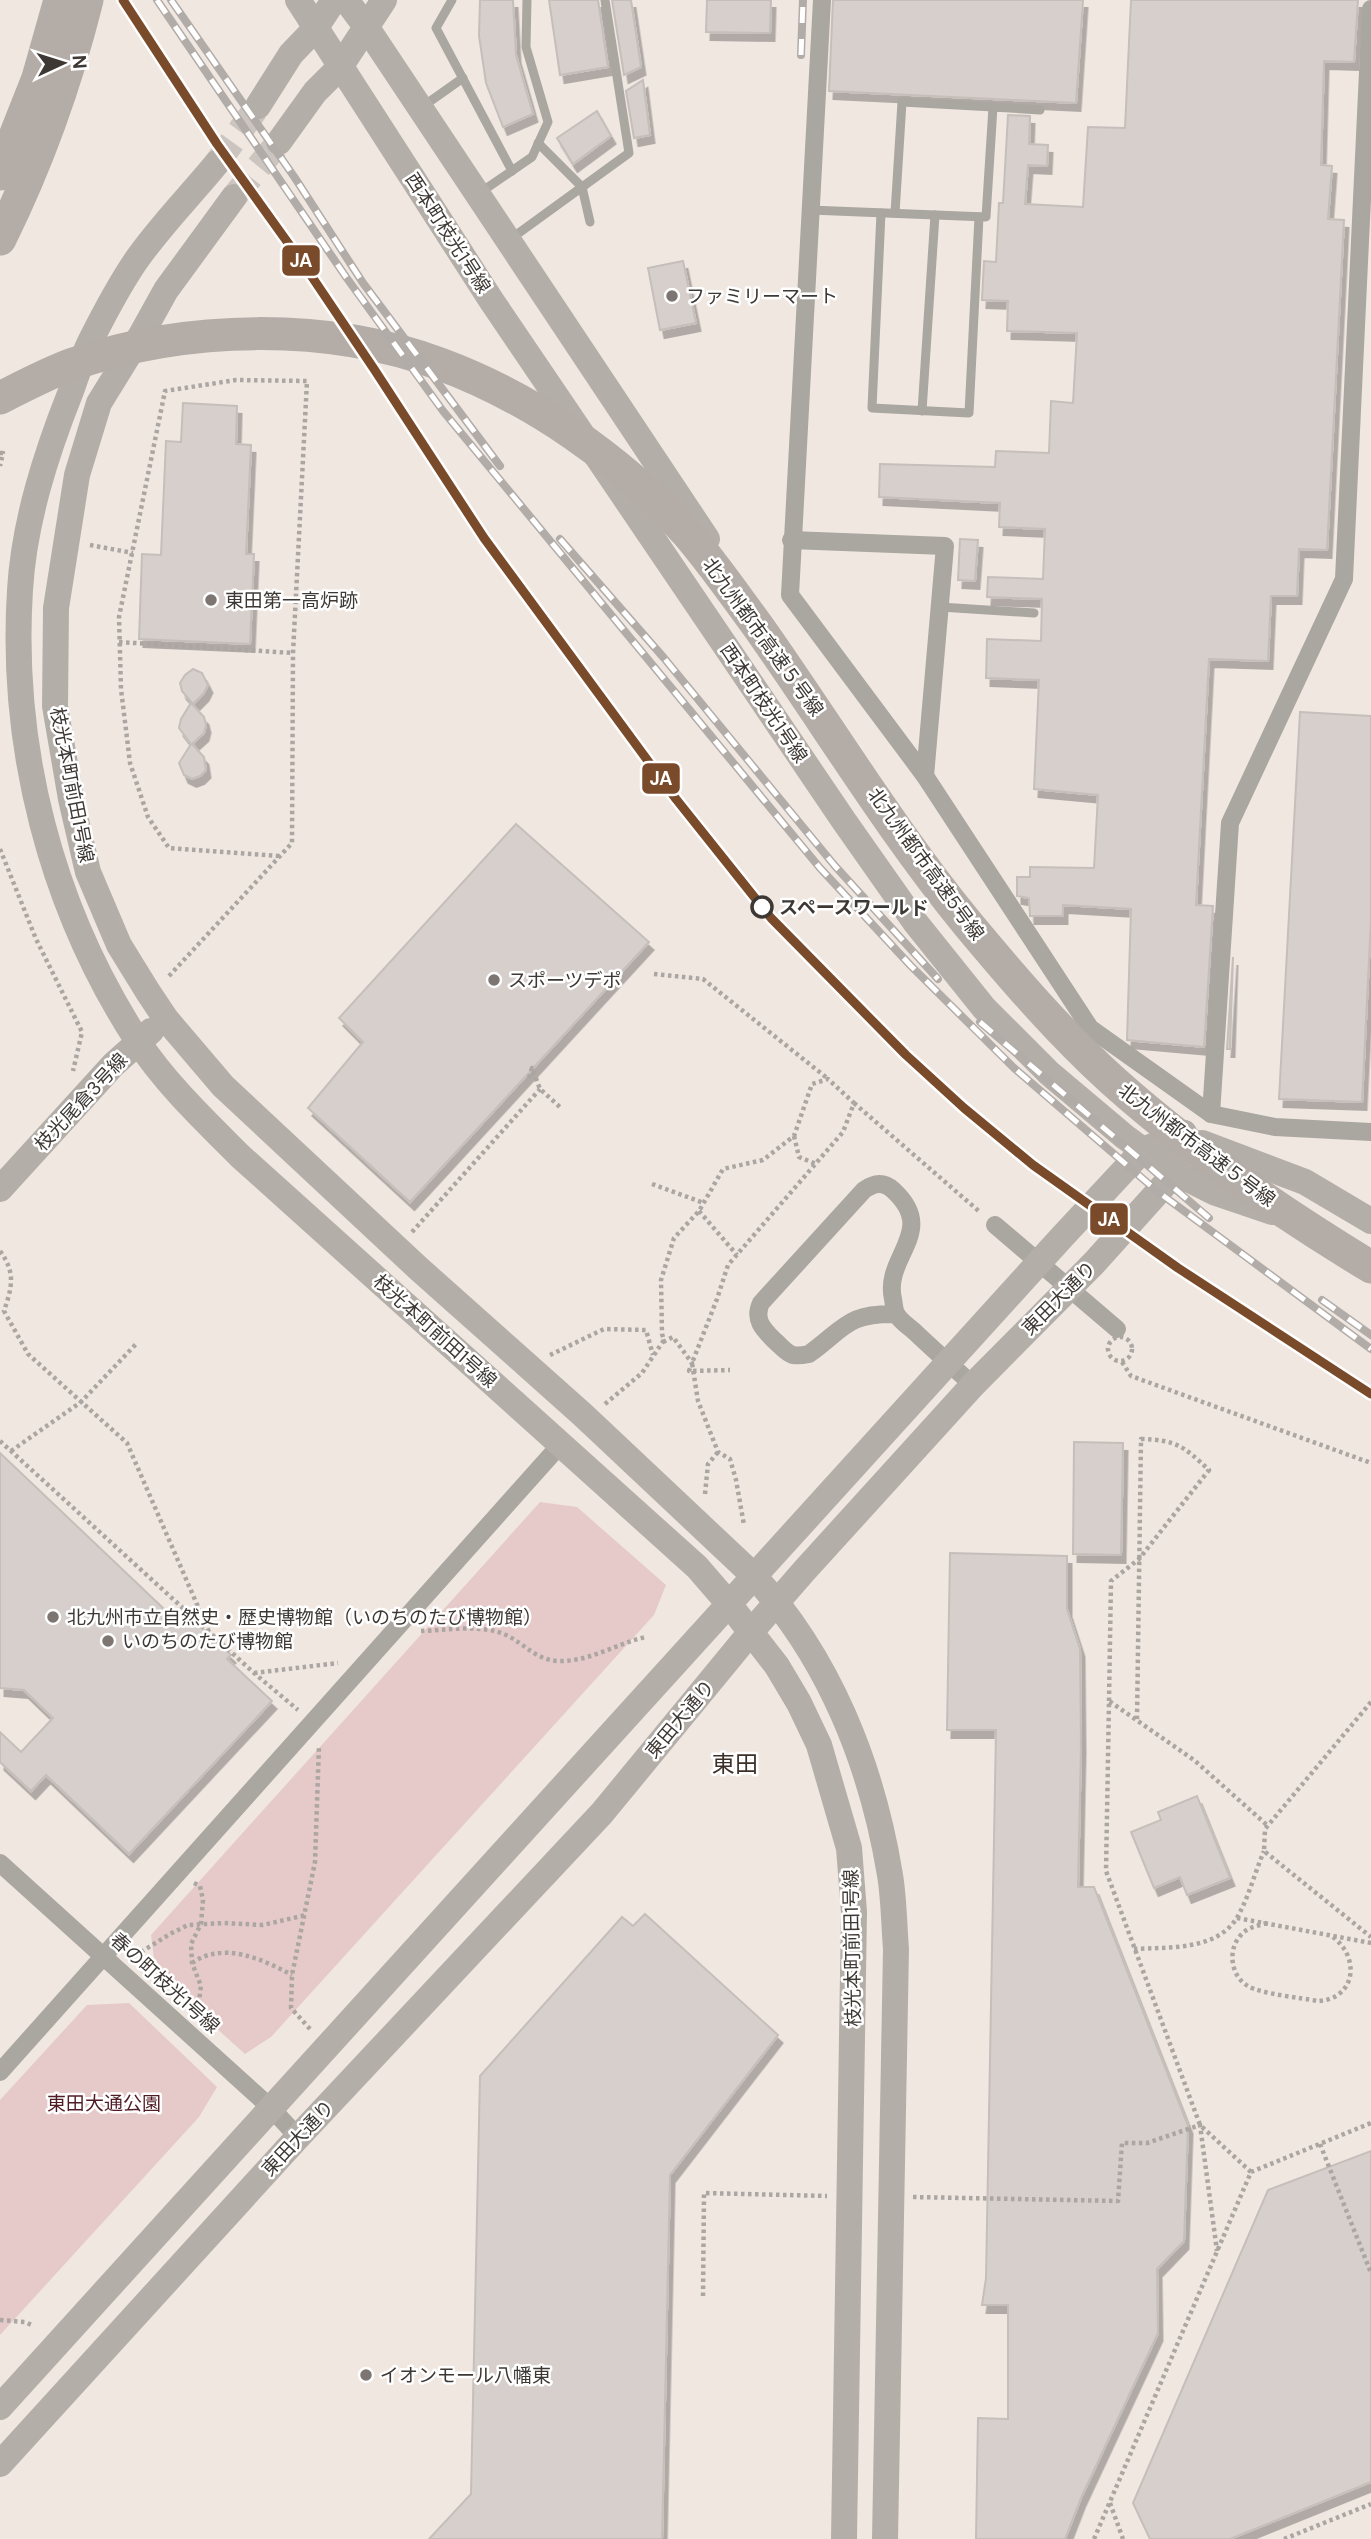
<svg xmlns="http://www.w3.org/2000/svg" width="1371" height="2539" viewBox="0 0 1371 2539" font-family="'DM Sans','Noto Sans JP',sans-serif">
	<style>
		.green { fill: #e5cac9 }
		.building { fill: #d6cfcb; stroke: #c6beba; stroke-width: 2; filter: url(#shadow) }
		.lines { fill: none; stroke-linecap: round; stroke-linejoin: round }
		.secondary-tunnel { stroke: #ccc4be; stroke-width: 26; stroke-dasharray: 26 13; stroke-linecap: butt }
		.path { stroke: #aba6a1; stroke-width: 4.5; stroke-dasharray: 3.5 3.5; stroke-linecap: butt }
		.lane { stroke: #aaa6a0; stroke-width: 9 }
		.street { stroke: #aaa6a0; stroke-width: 18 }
		.secondary { stroke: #b4aea9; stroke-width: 26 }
		.highway { stroke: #b4aca6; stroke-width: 33 }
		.rail-casing { stroke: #b2aca8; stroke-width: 8 }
		.rail { stroke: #fff; stroke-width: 5; stroke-dasharray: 16; stroke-linecap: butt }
		.rail-1-casing { stroke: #fff; stroke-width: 14 }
		.rail-1 { stroke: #7a4b2a; stroke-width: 9 }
		.poi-dot { fill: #7c7571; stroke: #fff; stroke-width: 2.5 }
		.stop-dot { fill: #fff; stroke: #3e3834; stroke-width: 3.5 }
		.labels { text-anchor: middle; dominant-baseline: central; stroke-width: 5; stroke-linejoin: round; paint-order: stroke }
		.street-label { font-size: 19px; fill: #3e3834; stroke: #fff }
		.poi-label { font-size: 19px; fill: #3e3834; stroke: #fff; text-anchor: start }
		.stop-label { font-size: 19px; font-weight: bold; fill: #3e3834; stroke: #fff; text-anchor: start }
		.park-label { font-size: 19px; fill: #501c24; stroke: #fff }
		.quarter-label { font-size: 23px; fill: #3b2f27; stroke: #fff }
		.line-badge { stroke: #fff; stroke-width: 2.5 }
		.badge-label { font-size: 19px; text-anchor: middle; font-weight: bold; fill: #fff }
	</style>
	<defs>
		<filter id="shadow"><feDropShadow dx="4.5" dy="8" stdDeviation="0" flood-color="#0004"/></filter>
	</defs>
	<rect width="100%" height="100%" fill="#f0e7e1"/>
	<!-- green -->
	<g class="green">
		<path d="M540,1502L577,1507L666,1585L654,1615L271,2037L245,2054L156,1974L151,1935Z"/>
		<path d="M129,2003L217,2087L199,2117L0,2335V2100L87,2005Z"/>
	</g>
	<!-- building -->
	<g class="building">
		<path d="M480,0H513L516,55L533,114L503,127L486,83L479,36Z"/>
		<path d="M549,0H598L608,67L560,75Z"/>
		<path d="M612,0H631L641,67L624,75Z"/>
		<path d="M707,0H771L770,33L706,32Z"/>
		<path d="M833,0H1083L1076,103L829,91Z"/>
		<path d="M1131,0H1358L1354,62L1324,61L1321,165L1332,166L1328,219L1344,220L1327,550L1299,549L1297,596H1271L1268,661L1209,659L1196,905L1213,906L1204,1047L1127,1040L1131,909L1063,905V916H1030L1029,898L1017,896V877H1030V867L1094,868L1098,795L1034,789L1039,680L986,678L987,639L1041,641L1042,599L987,597L988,577L1043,579L1045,529L999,527L1000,503L879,497L880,464L995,467L996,451L1049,453L1051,401L1073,403L1077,333L1007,331L1008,301L982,300L984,261L996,262L999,203H1003L1008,115L1030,116L1029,144L1048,145L1047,166L1028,165L1025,204L1083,207L1088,127L1125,128Z"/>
		<path d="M643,80L650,135L634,138L626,91Z"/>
		<path d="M597,111L611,136L573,164L557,138Z"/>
		<path d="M683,261L696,323L660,330L648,268Z"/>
		<path d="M183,403L237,406L236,444L251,445L246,554H254L250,644L139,639L142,554L161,555L166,441L181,442Z"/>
		<path d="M960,539L978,540L975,581L958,580Z"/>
		<path d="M193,669L202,673L208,685L204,693L193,704L182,691L180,683L185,675Z"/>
		<path d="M191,703L204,717L206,725L204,733L192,744L204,757L206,770L200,776L192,779L184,775L179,763L191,744L179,728L181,719Z"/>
		<path d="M1300,712L1371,716V919L1362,1102L1279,1099Z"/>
		<path d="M516,824L649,942L410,1202L308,1108L363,1042L339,1018Z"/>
		<path d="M1233,957L1230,1049H1227Z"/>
		<path d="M1074,1442L1123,1443L1121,1555L1073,1554Z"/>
		<path d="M0,1453L183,1627L191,1618L231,1655L227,1659L272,1701L129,1854L46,1775L31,1791L0,1762V1732L21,1752L53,1718L24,1690L0,1688Z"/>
		<path d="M950,1553L1067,1556V1609L1080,1649L1081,1745L1078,1887H1094L1188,2126L1184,2241L1157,2269L1158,2333L1081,2498L1065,2539H976L978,2418L1008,2419V2305H982L986,2278L996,1730H947Z"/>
		<path d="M1197,1796L1230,1878L1187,1895L1180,1877L1154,1888L1131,1832L1161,1820L1158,1812Z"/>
		<path d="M645,1914L778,2035L670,2175L662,2539H429L471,2494L480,2076L622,1917L633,1926Z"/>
		<path d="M1371,2151V2482L1230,2539H1150L1133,2503L1268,2190Z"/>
	</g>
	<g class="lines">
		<!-- secondary-tunnel -->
		<g class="secondary-tunnel">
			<path d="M217,163L258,106"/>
			<path d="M234,197L279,142"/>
		</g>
		<!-- path -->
		<g class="path">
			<path d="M0,453H3L0,466"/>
			<path d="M90,545L133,553"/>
			<path d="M119,642L293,653"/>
			<path d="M0,849L36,939L82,1032L73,1071"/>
			<path d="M654,974L703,979L827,1078"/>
			<path d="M169,976L292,843L293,653L307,381L236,380L165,391L119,617L121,689L130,763L148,817L169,848L280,856"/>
			<path d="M529,1078L532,1068L540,1089L561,1108"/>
			<path d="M854,1103L981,1213"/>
			<path d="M794,1136L799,1157L816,1164"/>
			<path d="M652,1184L704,1203"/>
			<path d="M699,1211L737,1255"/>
			<path d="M412,1232L540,1089"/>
			<path d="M0,1251C16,1273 12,1287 4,1311L28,1354L127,1443L209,1632"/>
			<circle cx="1120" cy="1349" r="12"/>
			<path d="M663,1342L673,1337L692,1363L689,1371L730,1370"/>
			<path d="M550,1355L604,1329L646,1330L653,1355"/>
			<path d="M1122,1362L1131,1376L1371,1463"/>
			<path d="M605,1404L642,1373L664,1340L662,1334L661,1280L674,1238L699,1211L723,1169L763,1160L794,1136L812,1084L828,1079L854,1103L843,1132L728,1265L717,1299L692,1363L698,1401L718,1452L730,1459L736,1480L744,1525"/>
			<path d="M0,1441L254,1673L298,1710"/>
			<path d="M11,1451L81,1402L137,1343"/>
			<path d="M705,1494L708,1464L718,1452"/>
			<path d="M421,1631C446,1630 483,1624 506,1635C525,1644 536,1660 558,1661C590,1662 617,1643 646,1637"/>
			<path d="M254,1673L338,1663"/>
			<path d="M1109,1701L1111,1581L1139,1559L1209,1470C1183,1446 1177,1440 1141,1439L1137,1720"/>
			<path d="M1371,1702L1265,1829L1264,1851L1371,1937"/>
			<path d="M194,1883L200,1886L203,1900L201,1924L191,1944L192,1963L201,1986L199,2001"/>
			<path d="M1237,1918L1371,1943"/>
			<path d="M1267,1923C1258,1926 1248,1927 1242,1934C1227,1948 1230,1976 1248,1986C1261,1994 1302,1998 1318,2001C1357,1999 1361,1955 1330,1935"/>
			<path d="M1134,1949C1169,1947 1218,1951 1238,1916C1249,1896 1255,1872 1264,1851"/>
			<path d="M141,1952L170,1934L188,1925L224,1923L263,1925L306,1915"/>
			<path d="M192,1963C223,1941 262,1959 292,1975"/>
			<path d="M310,2029L291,2008L292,1975L315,1862L319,1745"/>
			<path d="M1320,2144L1371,2273"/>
			<path d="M1251,2172L1200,2125L1106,1871L1109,1701L1194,1760L1268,1826"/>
			<path d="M913,2197L1118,2201L1122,2143H1147L1200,2125L1217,2251"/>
			<path d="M703,2296L704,2193L827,2196"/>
			<path d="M0,2320L25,2322L34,2326"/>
			<path d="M1110,2503L1123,2539"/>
			<path d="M1094,2539L1251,2172L1371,2123"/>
			<path d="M1284,2539L1371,2504"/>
		</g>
		<!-- lane -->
		<g class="lane">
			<path d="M452,0L436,28L512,171"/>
			<path d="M422,107L463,78"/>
			<path d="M538,143L582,187L590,222"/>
			<path d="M481,192L532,157L548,122L526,47L527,0"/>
			<path d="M810,210L986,217L993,107L1040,110"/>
			<path d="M881,213L872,408L969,413L979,217"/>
			<path d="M895,213L902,102L993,107"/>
			<path d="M509,240L629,153L605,0"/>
			<path d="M922,411L935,215"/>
			<path d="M940,607L1034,613"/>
		</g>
		<!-- street -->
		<g class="street">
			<path d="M822,0L790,595L925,776L1090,1028L1211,1114L1275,1127L1371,1132"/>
			<path d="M791,540L945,546L925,776"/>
			<path d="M1211,1114L1230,823L1344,579L1371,9"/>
			<path d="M995,1225L1117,1329"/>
			<path d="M896,1314C847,1313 845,1328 809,1354C804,1355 798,1356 793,1355C786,1353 781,1346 775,1341C764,1330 753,1320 761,1303L864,1190C874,1183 883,1181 893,1190C939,1232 883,1256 893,1299C894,1304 894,1311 897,1315C901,1322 911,1328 917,1334C935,1351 954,1368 973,1385"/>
			<path d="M0,1863L271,2108L298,2137"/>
			<path d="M0,2072L561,1444"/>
		</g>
		<!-- secondary -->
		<g class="secondary">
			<path d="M298,0L491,300L844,821L915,922L984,1008L1049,1073L1125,1137L1172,1171L1216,1193L1272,1212"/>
			<path d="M346,0L367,28L707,539"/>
			<path d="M258,106L291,54L315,29L334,0"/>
			<path d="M279,142L315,92L340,67L384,0"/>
			<path d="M217,163C190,196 159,227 135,262C119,286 104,314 91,340C83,356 77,374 71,391C46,454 24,522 20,590C10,748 51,907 137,1040C165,1083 204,1120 240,1156L697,1567L729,1604L777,1666L799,1703L819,1745L849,1848L854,1912L844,2539"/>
			<path d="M234,197L166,290L141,335L99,403L77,475L56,608L55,706L71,799L88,872L119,945L148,992L166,1019L223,1086L418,1268L583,1415L753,1575C829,1657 872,1765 890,1875C894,1899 894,1925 896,1949L885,2539"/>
			<path d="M1202,1143L1305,1182L1371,1221"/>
			<path d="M0,1189L113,1065L151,1031"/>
			<path d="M0,2407L1062,1237L1143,1150L1184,1133"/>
			<path d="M0,2464L298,2137L602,1813L750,1633L804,1571L973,1385L1094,1263L1175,1173L1184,1133"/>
		</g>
		<!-- highway -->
		<g class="highway">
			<path d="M0,174L38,78L60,0"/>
			<path d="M0,239C38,162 66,84 87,0"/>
			<path d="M0,398C24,386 48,373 73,364C186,325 327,322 440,364C532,398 621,460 687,533C712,562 734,594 757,625C827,724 890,829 967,923C1012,977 1059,1032 1112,1080C1191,1151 1280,1212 1371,1267"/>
		</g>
		<defs>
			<g id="rail">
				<path d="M157,0L346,277L443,411L820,868L911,966L1014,1068L1157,1191L1371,1349"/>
				<path d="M171,0L295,178L363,283L500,466"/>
				<path d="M801,55L803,0"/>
				<path d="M560,539L664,658L835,866L938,979"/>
				<path d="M980,1022L1209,1218"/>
				<path d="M1322,1300L1371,1335"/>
			</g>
		</defs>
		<!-- rail casing -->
		<use href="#rail" class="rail-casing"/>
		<!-- rail -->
		<use href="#rail" class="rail"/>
		<defs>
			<path id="rail-1" d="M123,0L217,144L306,268L374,369L484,538L676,799L771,918L906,1055L964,1108L1033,1165L1178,1268L1371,1394"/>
		</defs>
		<!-- rail-1 casing -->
		<use href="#rail-1" class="rail-1-casing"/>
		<!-- rail-1 -->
		<use href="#rail-1" class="rail-1"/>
	</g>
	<!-- markers -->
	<g class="poi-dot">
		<circle cx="672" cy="296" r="7"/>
		<circle cx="211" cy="600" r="7"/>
		<circle cx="494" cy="980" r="7"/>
		<circle cx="53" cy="1617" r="7"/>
		<circle cx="108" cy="1641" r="7"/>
		<circle cx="366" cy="2375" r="7"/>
	</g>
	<circle class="stop-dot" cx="762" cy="907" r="10"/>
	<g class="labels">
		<!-- street labels -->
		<g class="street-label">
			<text transform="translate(448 233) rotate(57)">西本町枝光1号線</text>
			<text transform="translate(763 637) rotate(54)">北九州都市高速５号線</text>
			<text transform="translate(764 703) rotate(56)">西本町枝光1号線</text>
			<text transform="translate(72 785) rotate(79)">枝光本町前田1号線</text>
			<text transform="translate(926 864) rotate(54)">北九州都市高速5号線</text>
			<text transform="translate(81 1102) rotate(-47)">枝光尾倉3号線</text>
			<text transform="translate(1197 1145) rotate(37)">北九州都市高速５号線</text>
			<text transform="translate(1059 1298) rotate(-45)">東田大通り</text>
			<text transform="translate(435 1331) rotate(42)">枝光本町前田1号線</text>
			<text transform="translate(680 1719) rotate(-50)">東田大通り</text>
			<text transform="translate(852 1948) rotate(-91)">枝光本町前田1号線</text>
			<text transform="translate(165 1983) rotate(42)">春の町枝光1号線</text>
			<text transform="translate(298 2138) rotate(-47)">東田大通り</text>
		</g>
		<!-- poi labels -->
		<g class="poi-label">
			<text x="686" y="296">ファミリーマート</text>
			<text x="225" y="600">東田第一高炉跡</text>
			<text x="508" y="980">スポーツデポ</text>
			<text x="67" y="1617">北九州市立自然史・歴史博物館（いのちのたび博物館）</text>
			<text x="122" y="1641">いのちのたび博物館</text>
			<text x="380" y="2375">イオンモール八幡東</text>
		</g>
		<!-- stop labels -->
		<g class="stop-label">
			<text x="779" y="907">スペースワールド</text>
		</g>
		<!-- park labels -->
		<g class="park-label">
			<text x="104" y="2103">東田大通公園</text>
		</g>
		<!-- quarter labels -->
		<g class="quarter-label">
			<text x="735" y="1764">東田</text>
		</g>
	</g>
	<g class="line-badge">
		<rect x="281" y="244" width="40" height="33" rx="7" fill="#7a4b2a"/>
		<rect x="641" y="762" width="40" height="33" rx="7" fill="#7a4b2a"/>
		<rect x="1089" y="1202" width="40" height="34" rx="7" fill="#7a4b2a"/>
	</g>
	<g class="badge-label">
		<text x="301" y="267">JA</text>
		<text x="661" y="785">JA</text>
		<text x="1109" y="1226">JA</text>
	</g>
	<!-- north arrow -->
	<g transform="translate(63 63) rotate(86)" stroke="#ffffff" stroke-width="5" paint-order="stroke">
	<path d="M0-5L12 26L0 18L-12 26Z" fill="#3e3834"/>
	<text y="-10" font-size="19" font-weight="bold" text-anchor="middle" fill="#3e3834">N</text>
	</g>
</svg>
